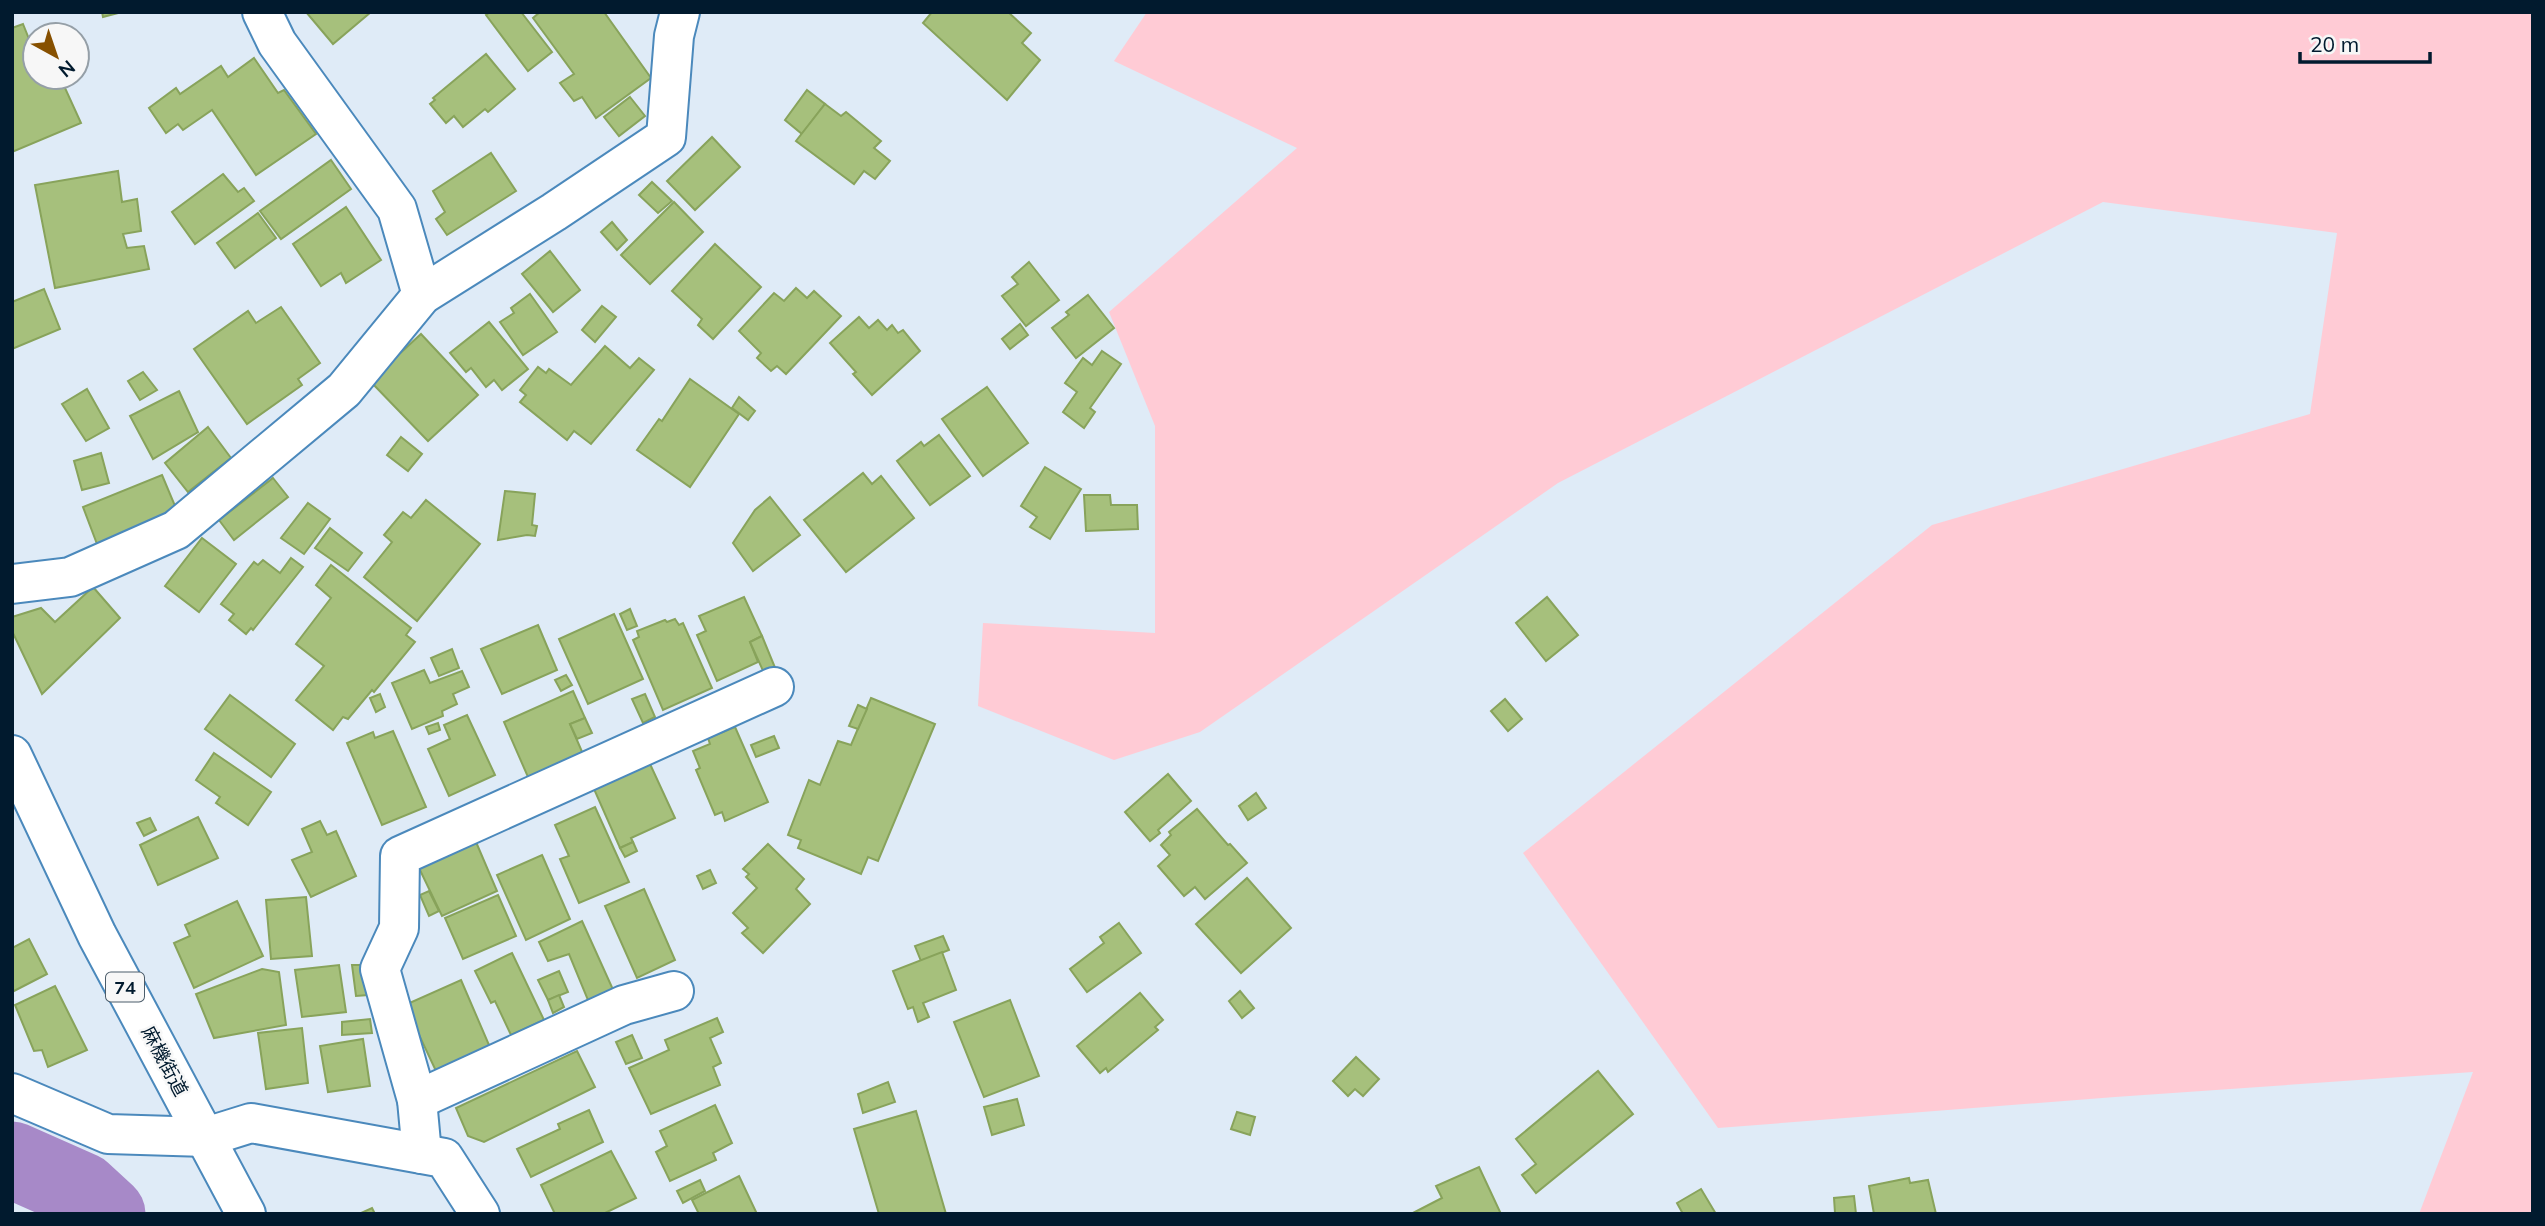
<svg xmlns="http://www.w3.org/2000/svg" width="2545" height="1226" viewBox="0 0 2545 1226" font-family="Mulish,'Noto Sans JP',sans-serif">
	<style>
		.green { fill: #ffcbd5 }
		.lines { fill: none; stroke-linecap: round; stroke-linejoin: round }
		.river { stroke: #a789c8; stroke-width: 77 }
		.building { fill: #a6c07c; stroke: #88a35b; stroke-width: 2 }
		.minor-casing { stroke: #4b89bc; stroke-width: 42 }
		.primary-casing { stroke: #4b89bc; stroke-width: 42 }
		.minor { stroke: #fff; stroke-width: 38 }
		.primary { stroke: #fff; stroke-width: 38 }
		.labels { text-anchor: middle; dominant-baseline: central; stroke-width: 5; stroke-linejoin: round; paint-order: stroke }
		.shield { fill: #f7f7f7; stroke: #4b5c6a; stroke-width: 2 }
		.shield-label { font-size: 18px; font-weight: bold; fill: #011a2e }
		.street-label { font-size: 19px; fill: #011a2e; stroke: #f7f7f7 }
	</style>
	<rect width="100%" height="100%" fill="#dfebf7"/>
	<!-- green -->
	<path class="green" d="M1147,12H2533V1214H2419L2473,1072L2115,1097L1718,1128L1523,853L1932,525L2310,414L2337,233L2103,202L1558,483L1200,732L1114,760L978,706L983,623L1155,633V426L1109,312L1297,148L1114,61Z"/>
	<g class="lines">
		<!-- river -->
		<path class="river" d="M12,1160L82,1191L107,1214"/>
	</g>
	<!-- building -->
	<g class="building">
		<path d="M102,12H122L103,17Z"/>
		<path d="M306,12H371L333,44Z"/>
		<path d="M490,12H521L552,52L528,71L486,15Z"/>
		<path d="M540,12H604L651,78L596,118L582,97L574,101L560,83L574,74L533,18Z"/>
		<path d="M932,12H1008L1031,33L1022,43L1040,60L1007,100L923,23Z"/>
		<path d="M23,24L35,54V77H60L81,123L12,152V28Z"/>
		<path d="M486,54L515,89L488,112L485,109L463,127L454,116L446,123L430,104L435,100L433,98Z"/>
		<path d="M254,58L278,93L284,90L316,134L256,175L212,110L183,130L178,124L166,133L149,108L176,88L180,94L221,66L228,77Z"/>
		<path d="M807,90L825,104L802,134L785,120Z"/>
		<path d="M630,97L645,116L619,136L604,117Z"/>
		<path d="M825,104L841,116L846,112L881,141L874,148L890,161L875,179L864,171L854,184L796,141Z"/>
		<path d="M712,137L740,167L695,210L667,181Z"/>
		<path d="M491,153L516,191L447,235L436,219L445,212L433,191Z"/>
		<path d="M331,160L351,189L281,239L260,211Z"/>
		<path d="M118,171L122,202L137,199L141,231L123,234L127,248L144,246L149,269L55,288L35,185Z"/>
		<path d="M223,174L238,192L244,188L254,201L195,244L172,212Z"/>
		<path d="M652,182L672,201L658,213L639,195Z"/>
		<path d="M674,202L703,232L650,284L621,255Z"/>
		<path d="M346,207L381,260L346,283L341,273L321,286L293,244Z"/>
		<path d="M258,213L276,238L235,268L217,243Z"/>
		<path d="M612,222L627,240L617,250L601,232Z"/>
		<path d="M715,244L761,287L713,339L698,325L702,319L672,291Z"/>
		<path d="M550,251L580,290L553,312L522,274Z"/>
		<path d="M1029,262L1059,300L1026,326L1002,296L1018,284L1012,277Z"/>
		<path d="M796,288L807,298L814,291L841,316L786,374L777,366L771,371L757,358L761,353L739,331L774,293L784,301Z"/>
		<path d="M44,289L60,329L12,349V302Z"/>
		<path d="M530,294L557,332L523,355L500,322L514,313L511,308Z"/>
		<path d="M1088,295L1114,328L1076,358L1052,328L1069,315L1066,312Z"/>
		<path d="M602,306L616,317L595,342L582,330Z"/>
		<path d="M281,307L320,363L298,379L302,385L247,424L194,349L248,311L256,323Z"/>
		<path d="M859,317L869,328L878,320L887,330L892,325L898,333L903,330L920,351L872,395L853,374L856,372L830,343Z"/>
		<path d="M489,322L528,369L502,390L494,380L486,387L471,368L466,372L450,353Z"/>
		<path d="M1020,324L1028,335L1010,349L1002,339Z"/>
		<path d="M421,334L478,395L428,441L370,381Z"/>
		<path d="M605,346L630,368L639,358L654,370L591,444L574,431L567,440L520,402L526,395L520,390L538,367L546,373L549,369L571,385Z"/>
		<path d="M1102,351L1121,364L1090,408L1095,412L1084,428L1063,412L1077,392L1065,383L1083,358L1092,365Z"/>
		<path d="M143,372L157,390L140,400L128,381Z"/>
		<path d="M690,379L739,414L690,487L637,450L659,419L662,421Z"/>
		<path d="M987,387L1028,443L983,476L942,419Z"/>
		<path d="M87,389L109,428L86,441L62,404Z"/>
		<path d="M179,391L198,432L153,459L130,416Z"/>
		<path d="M739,397L755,411L748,420L732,408Z"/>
		<path d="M208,427L231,458L188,492L165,463Z"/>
		<path d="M939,435L970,476L930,505L897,461L921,442L924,446Z"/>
		<path d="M401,437L422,454L408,471L387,455Z"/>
		<path d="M101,453L109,483L82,490L74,461Z"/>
		<path d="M1045,467L1081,489L1050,539L1030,527L1037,517L1021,506Z"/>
		<path d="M863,473L872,484L881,476L914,518L846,572L804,520Z"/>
		<path d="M162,475L178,513L97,544L83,507Z"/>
		<path d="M273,478L288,497L234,540L219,520Z"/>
		<path d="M505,491L535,494L532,525L537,526L535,536L527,535L498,540Z"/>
		<path d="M1084,495H1110L1111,505H1137L1138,529L1086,531Z"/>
		<path d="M770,497L800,535L753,571L733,543L755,510Z"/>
		<path d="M426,500L480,544L417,621L364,577L392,542L384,535L403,512L411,518Z"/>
		<path d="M308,503L330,519L304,554L281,538Z"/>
		<path d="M330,528L362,553L348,571L315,548Z"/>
		<path d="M202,538L236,564L199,612L165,586Z"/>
		<path d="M291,558L303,567L253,630L251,628L246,634L229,620L234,614L221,604L254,562L258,565L263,560L280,573Z"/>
		<path d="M331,565L411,628L406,635L415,642L374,692L372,690L348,719L343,717L333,730L296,700L324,666L296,644L331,598L316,585Z"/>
		<path d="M93,587L120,618L42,694L12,631V617L41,608L55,622Z"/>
		<path d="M744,597L762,636L750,642L758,662L717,681L697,635L706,631L699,616Z"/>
		<path d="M1547,597L1578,635L1546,661L1516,623Z"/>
		<path d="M630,609L637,626L627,630L620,614Z"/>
		<path d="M614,614L643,679L588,704L559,639Z"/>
		<path d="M675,619L679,625L683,623L712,688L663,710L633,640L639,637L637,631L665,620L667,622Z"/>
		<path d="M538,625L557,670L502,694L481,649Z"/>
		<path d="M762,636L776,670L765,675L750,642Z"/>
		<path d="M452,649L459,668L439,676L431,658Z"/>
		<path d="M424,670L430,683L462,671L469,687L453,694L457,704L442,711L443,716L412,729L392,683Z"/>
		<path d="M566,675L572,685L561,691L555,680Z"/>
		<path d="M573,691L585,718L570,724L583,754L528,777L504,722Z"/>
		<path d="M380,694L385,707L376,712L370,698Z"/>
		<path d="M645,694L655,717L643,723L632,699Z"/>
		<path d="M230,695L295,744L271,777L205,729Z"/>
		<path d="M871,698L935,724L878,861L868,857L861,874L798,848L801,840L788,835L809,780L820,785L838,741L851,745Z"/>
		<path d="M1505,699L1522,719L1508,731L1491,711Z"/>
		<path d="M858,705L867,709L858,729L849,726Z"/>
		<path d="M467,715L495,775L449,796L428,749L450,739L444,725Z"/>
		<path d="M585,718L592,733L577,739L570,724Z"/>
		<path d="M438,723L440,730L429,734L426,727Z"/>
		<path d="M735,727L768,802L725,821L722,812L715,815L696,770L700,768L693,751L710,744L708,738Z"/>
		<path d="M393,731L426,807L382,825L347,743L373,732L375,738Z"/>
		<path d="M774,736L779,748L756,757L751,745Z"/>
		<path d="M214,753L271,792L248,825L216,803L220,797L196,780Z"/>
		<path d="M650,764L675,818L631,838L633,842L620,848L594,789Z"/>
		<path d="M1168,774L1191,801L1158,830L1160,833L1150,841L1125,812Z"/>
		<path d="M1256,793L1266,808L1248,820L1239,806Z"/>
		<path d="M595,807L629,882L579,903L560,859L569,856L555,825Z"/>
		<path d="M1197,809L1228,845L1230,844L1247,863L1205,899L1195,887L1184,896L1158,866L1170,855L1161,845L1171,835L1169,832Z"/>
		<path d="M198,817L218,858L158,885L140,845Z"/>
		<path d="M150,818L156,830L144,836L137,823Z"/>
		<path d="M320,821L327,835L336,831L356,876L311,897L292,860L312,852L302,829Z"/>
		<path d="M476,842L497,891L442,916L419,868Z"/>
		<path d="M633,842L637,851L625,857L620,848Z"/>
		<path d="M768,844L804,879L796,889L810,904L763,953L742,933L748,928L733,913L757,888L746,877L749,874L743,869Z"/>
		<path d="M542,855L570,919L526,940L497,875Z"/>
		<path d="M710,870L716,883L703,889L697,876Z"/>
		<path d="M1247,878L1291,928L1241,973L1196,924Z"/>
		<path d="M644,889L675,960L637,978L605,906Z"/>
		<path d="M429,891L439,911L429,916L420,895Z"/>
		<path d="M498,895L516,936L463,959L445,918Z"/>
		<path d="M306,897L312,956L271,959L266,900Z"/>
		<path d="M237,901L263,956L194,988L174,943L190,936L185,925Z"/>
		<path d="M582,921L615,994L590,1005L569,954L548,961L539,942Z"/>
		<path d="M1119,923L1141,953L1087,992L1070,969L1104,943L1100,937Z"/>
		<path d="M943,936L949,950L921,961L915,946Z"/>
		<path d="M29,939L47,974L12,992V948Z"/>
		<path d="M942,952L956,990L923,1003L929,1017L918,1022L913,1007L908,1009L893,971Z"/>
		<path d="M512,953L544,1020L511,1035L495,1001L491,1003L475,971Z"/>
		<path d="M339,965L346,1012L302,1017L295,970Z"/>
		<path d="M352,965H363L368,995L356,996Z"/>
		<path d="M262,969L279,972L286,1025L214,1038L196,994Z"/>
		<path d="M559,971L568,992L548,1000L538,980Z"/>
		<path d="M461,980L492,1052L436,1071L405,1005Z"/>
		<path d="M55,986L87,1050L48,1067L42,1050L34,1051L15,1005Z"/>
		<path d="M1240,991L1254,1008L1242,1018L1229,1001Z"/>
		<path d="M1140,993L1163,1020L1155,1027L1158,1030L1108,1072L1106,1068L1100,1073L1077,1046Z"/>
		<path d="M559,995L564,1007L553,1013L548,1000Z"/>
		<path d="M1010,1000L1039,1076L984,1097L954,1022Z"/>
		<path d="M717,1018L723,1032L710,1038L721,1063L713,1067L720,1085L651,1114L629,1068L669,1050L665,1040Z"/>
		<path d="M370,1019L372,1033L342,1035V1022Z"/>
		<path d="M302,1028L308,1083L266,1089L258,1033Z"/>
		<path d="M632,1035L642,1058L626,1064L616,1042Z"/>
		<path d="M363,1039L370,1086L328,1092L320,1046Z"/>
		<path d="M577,1051L595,1087L484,1142L468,1136L456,1108Z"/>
		<path d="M1356,1057L1379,1079L1363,1096L1355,1089L1348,1096L1333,1081Z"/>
		<path d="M1598,1071L1633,1114L1536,1193L1522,1175L1536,1164L1516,1139Z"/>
		<path d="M888,1082L895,1102L863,1113L858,1094Z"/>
		<path d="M1017,1099L1024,1125L992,1135L984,1107Z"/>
		<path d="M715,1105L732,1143L713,1153L716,1160L670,1181L656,1152L667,1146L660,1131Z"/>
		<path d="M589,1110L603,1142L531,1177L517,1149L560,1129L558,1124Z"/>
		<path d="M916,1111L946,1214H879L854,1129Z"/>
		<path d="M1237,1112L1255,1117L1250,1135L1231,1129Z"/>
		<path d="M611,1151L636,1198L603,1214H555L541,1185Z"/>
		<path d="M1479,1167L1501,1214H1411L1442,1198L1436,1186Z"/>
		<path d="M739,1176L757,1214H699L692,1200Z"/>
		<path d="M1909,1178L1910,1183L1928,1180L1936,1214H1874L1869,1186Z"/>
		<path d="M700,1180L705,1191L683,1203L677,1191Z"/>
		<path d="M1701,1189L1716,1214H1683L1677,1203Z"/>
		<path d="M1854,1196L1856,1214H1825L1835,1213L1834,1198Z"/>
		<path d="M372,1208L375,1214H359Z"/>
	</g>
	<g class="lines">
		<defs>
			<g id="minor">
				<path d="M262,12L277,43L397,209L422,295"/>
				<path d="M12,584L70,577L176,530L344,390L422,295L554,212L666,137L674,36L680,12"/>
				<path d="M12,1093L108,1134L206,1137L251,1123L444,1158L480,1214"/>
				<path d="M417,1100L624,1005L674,991"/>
				<path d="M422,1154L417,1100L380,969L399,928L400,856L774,687"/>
			</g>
			<path id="primary" d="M12,755L97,935L246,1214"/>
		</defs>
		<!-- minor casing -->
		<use href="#minor" class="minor-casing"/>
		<!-- primary casing -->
		<use href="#primary" class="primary-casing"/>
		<!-- minor -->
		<use href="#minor" class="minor"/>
		<!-- primary -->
		<use href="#primary" class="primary"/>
	</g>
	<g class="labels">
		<!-- shield labels -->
		<rect class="shield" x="106" y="972.5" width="38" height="29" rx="5"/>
		<g class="shield-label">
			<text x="125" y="987">74</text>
		</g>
		<!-- street labels -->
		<g class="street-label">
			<text transform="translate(165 1061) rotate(62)">麻機街道</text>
		</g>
	</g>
	<!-- border -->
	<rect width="2545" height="1226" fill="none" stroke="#011a2e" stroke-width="28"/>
	<!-- north arrow -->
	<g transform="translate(56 56) rotate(140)"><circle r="33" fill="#f7f7f7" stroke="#959fa7" stroke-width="2"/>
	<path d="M0-5L12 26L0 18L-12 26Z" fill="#875000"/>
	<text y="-10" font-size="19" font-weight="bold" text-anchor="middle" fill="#011a2e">N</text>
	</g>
	<!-- scale -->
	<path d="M2300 52v10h130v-10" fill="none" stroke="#011a2e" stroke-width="3.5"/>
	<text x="2310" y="52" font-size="21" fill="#011a2e" stroke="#f7f7f7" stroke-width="5" paint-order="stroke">20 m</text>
</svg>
